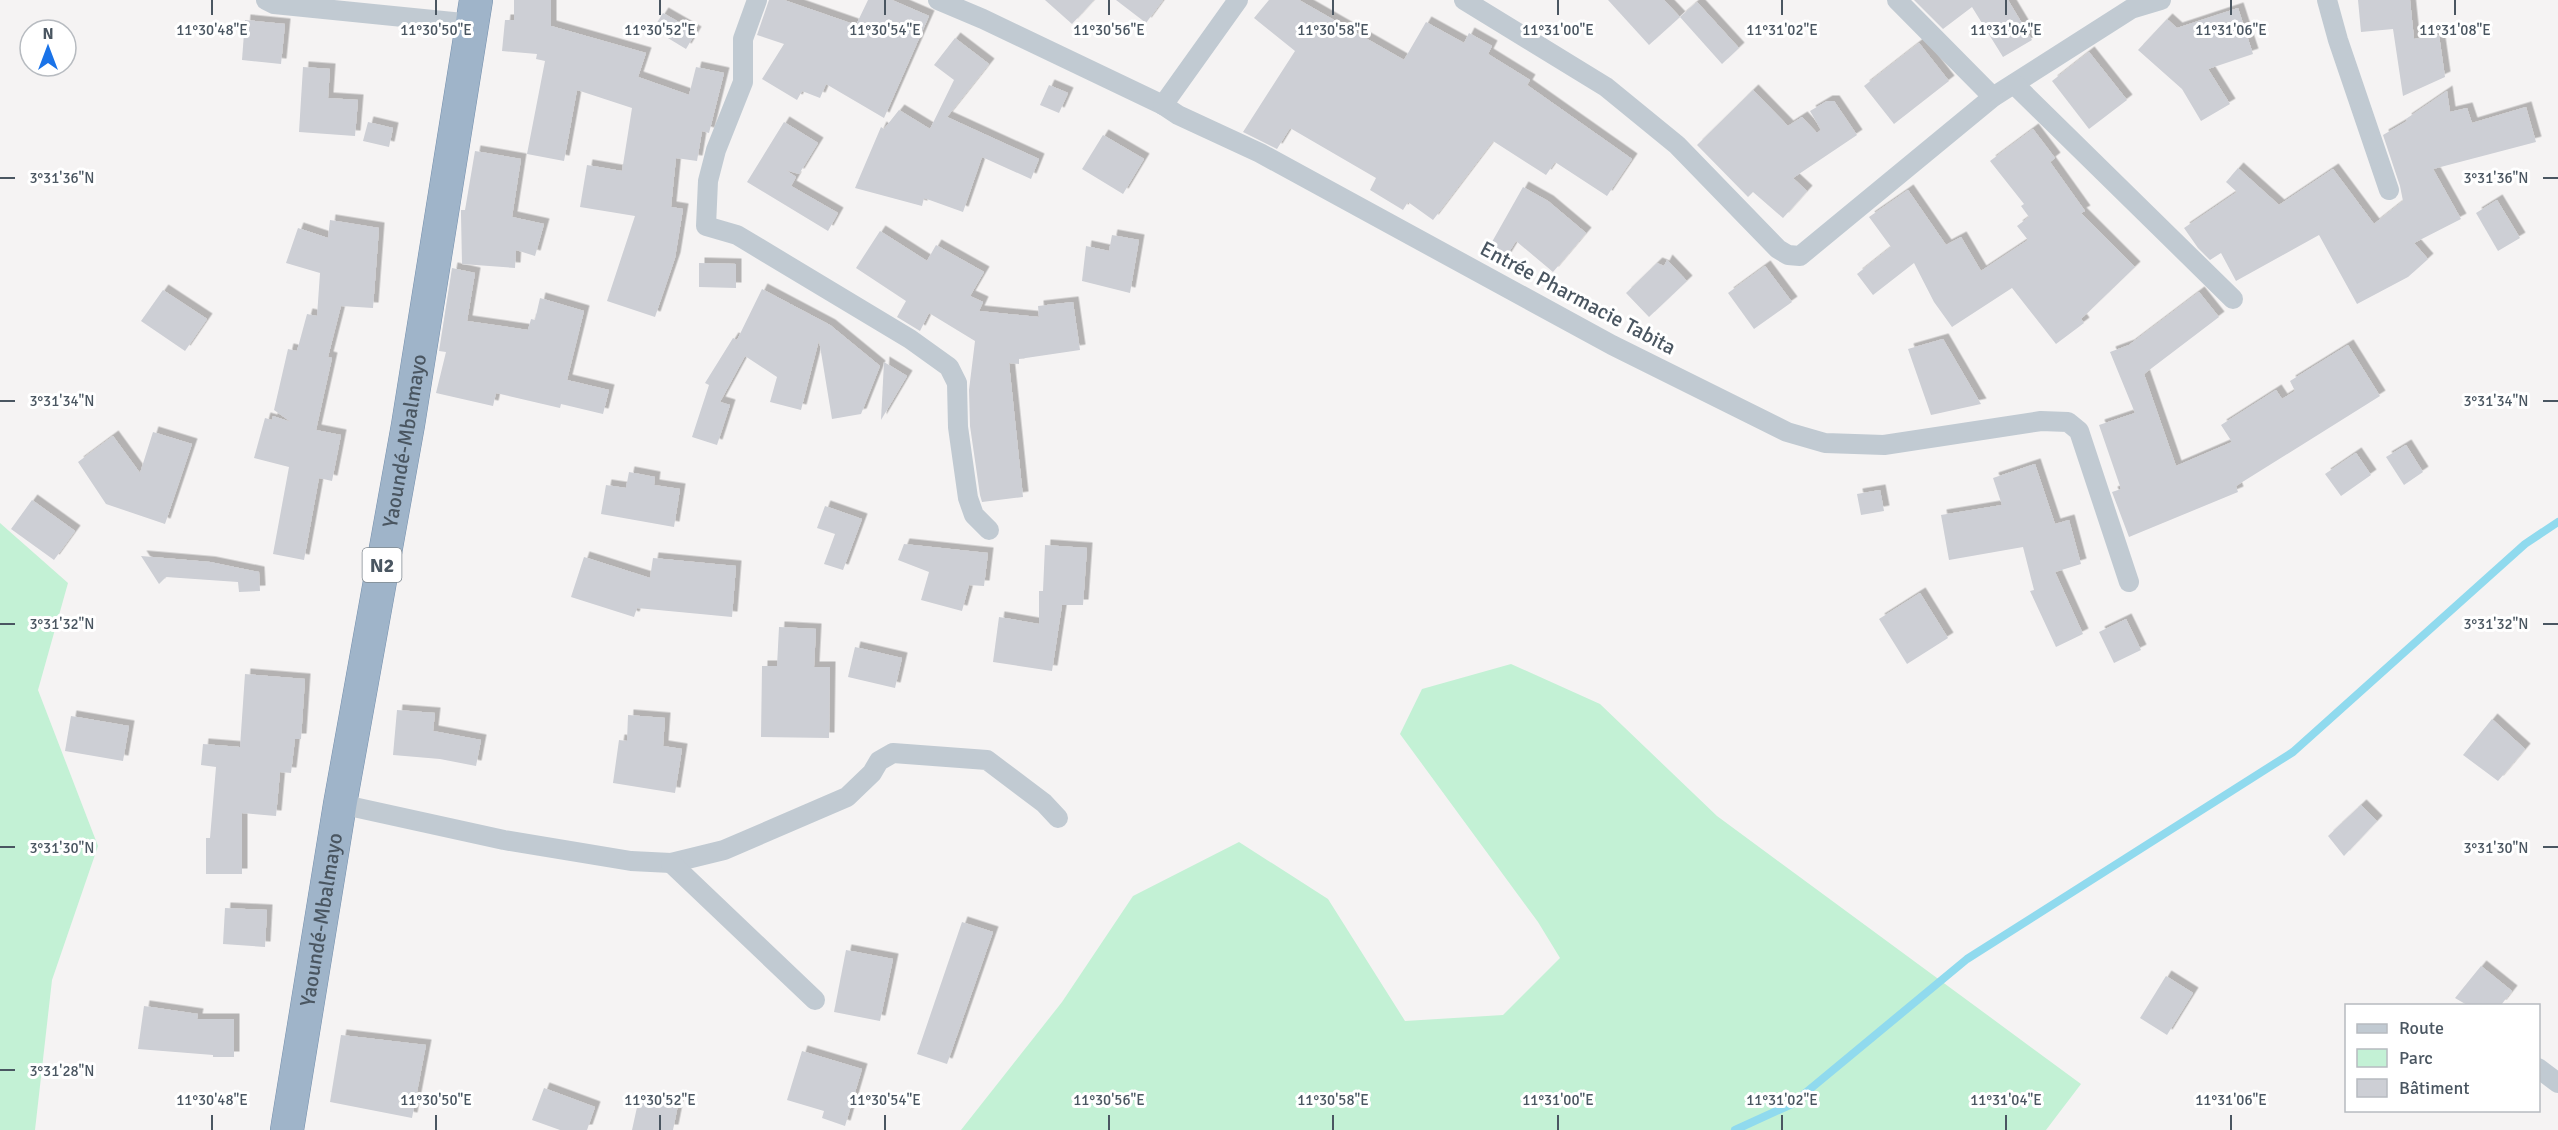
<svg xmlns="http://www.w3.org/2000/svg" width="2558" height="1130" viewBox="0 0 2558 1130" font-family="Signika,sans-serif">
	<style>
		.green { fill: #c3f1d5 }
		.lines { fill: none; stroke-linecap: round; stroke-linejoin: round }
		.stream { stroke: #90daee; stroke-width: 8 }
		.building { fill: #cdcfd5; filter: url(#shadow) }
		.trunk-casing { stroke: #7690ad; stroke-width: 34 }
		.minor { stroke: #c1cad2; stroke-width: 20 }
		.trunk { stroke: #9fb4c9; stroke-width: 33 }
		.ticks { fill: none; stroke: #4a5661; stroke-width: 2 }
		.labels { text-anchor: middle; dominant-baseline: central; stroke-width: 6; stroke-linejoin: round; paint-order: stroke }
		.shield { fill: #fff; stroke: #808990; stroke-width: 1.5 }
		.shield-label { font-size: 20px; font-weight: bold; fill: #4a5661 }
		.street-label { font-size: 21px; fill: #4a5661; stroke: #fff }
		.ticks-label { font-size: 15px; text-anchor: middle; fill: #4a5661; stroke: #fff; stroke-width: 6; stroke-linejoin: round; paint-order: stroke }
	</style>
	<defs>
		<filter id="shadow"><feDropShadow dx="5.5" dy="-5.5" stdDeviation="0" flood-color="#0004"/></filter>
	</defs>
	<rect width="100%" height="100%" fill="#f5f3f3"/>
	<!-- green -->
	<g class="green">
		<path d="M0,523L68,583L38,690L98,846L52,980L35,1130H0Z"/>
		<path d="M1511,664L1600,704L1717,816L2081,1084L2046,1130H961L1062,1002L1133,896L1239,842L1328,899L1405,1021L1503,1015L1560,958L1538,922L1400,734L1422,689Z"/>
	</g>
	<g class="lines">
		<!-- stream -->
		<path class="stream" d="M1735,1130L1792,1104L1967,959L2293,752L2525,544L2558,522"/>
	</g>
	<!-- building -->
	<g class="building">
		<path d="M514,0H551V26L646,53L638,77L689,95L696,67L724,73L709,133L702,131L697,161L676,158L671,207L683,209L675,258L655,317L607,301L635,216L580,207L587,165L622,171L632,108L577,90L564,161L527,154L545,61L536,59L537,54L502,51L505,20H514Z"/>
		<path d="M769,0H784L856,25L868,0H892L929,16L884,118L826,84L820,98L802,91L797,100L762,79L784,44L757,35Z"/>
		<path d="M1045,0H1094L1072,24Z"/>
		<path d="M1116,0H1163L1146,23Z"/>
		<path d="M1269,0H1299L1404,60L1426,22L1464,43L1469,33L1492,46L1488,54L1530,80L1527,85L1632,159L1607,196L1555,162L1546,175L1493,141L1433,220L1408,202L1403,210L1370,190L1376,178L1290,128L1277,149L1243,132L1295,51L1254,18Z"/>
		<path d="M1608,0H1664L1680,17L1649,45Z"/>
		<path d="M1914,0H2008L2032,40L2003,57L1972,7L1943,29Z"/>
		<path d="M2358,0H2410L2414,39L2439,35L2445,77L2403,96L2393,29L2361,32Z"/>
		<path d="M1697,2L1739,48L1722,64L1680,17Z"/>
		<path d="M2238,8L2253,54L2208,69L2230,104L2201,121L2182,89L2138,50L2167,19L2177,28Z"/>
		<path d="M663,13L696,32L686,49L653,29Z"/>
		<path d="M245,20L285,24L281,64L242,60Z"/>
		<path d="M955,38L989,64L947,117L1039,159L1031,179L982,157L963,212L924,198L922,206L855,188L881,127L884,129L899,110L930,129L954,80L934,65Z"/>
		<path d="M1919,43L1949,81L1894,124L1864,86Z"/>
		<path d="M2089,52L2127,100L2089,129L2052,81Z"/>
		<path d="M303,67L330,69L328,98L358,100L355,136L299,132Z"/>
		<path d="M1049,85L1068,93L1059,113L1040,105Z"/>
		<path d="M1753,90L1788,126L1802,117L1817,133L1821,130L1810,111L1827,101H1834L1857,135L1793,178L1807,191L1783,218L1753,192L1748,197L1697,145Z"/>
		<path d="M2447,91L2450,112L2467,108L2472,123L2526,107L2536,142L2433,169L2461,219L2414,243L2428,259L2408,277L2357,304L2319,235L2236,281L2221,253L2210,260L2198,248L2184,228L2237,192L2226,182L2238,168L2279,205L2333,169L2374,224L2403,201L2400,186L2383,135L2407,121L2406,119Z"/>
		<path d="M368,122L393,128L389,147L363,141Z"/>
		<path d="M784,122L818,143L799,174L786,170L796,177L791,186L838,213L828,231L747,182Z"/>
		<path d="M2033,129L2055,158L2050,162L2085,211L2081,213L2135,267L2081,319L2084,323L2056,344L2012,288L1952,327L1934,302L1914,263L1873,295L1857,274L1891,247L1869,217L1908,190L1946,245L1961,237L1981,271L2028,240L2017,226L2029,217L2021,206L2024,204L1990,161Z"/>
		<path d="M1103,135L1144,159L1123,194L1082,169Z"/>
		<path d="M475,151L521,159L512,217L544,224L535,256L516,250L515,268L462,264L461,215V210H465Z"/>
		<path d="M1523,187L1548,201L1586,233L1553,272L1516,241L1505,259L1488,249Z"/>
		<path d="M2497,200L2520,238L2498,251L2476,213Z"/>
		<path d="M330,220L379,228L373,308L341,306L328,357L332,358L316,430L341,435L332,481L319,478L304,560L273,554L289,467L254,458L265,418L272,420L273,416L291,422L274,410L288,349L297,351L307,314L317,316L320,273L286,263L298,228L328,238Z"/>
		<path d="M880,231L927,261L936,245L984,272L970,296L983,302L979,311L1039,317L1038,306L1073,302L1080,350L1019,359V364L1009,363L1023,497L982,502L980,495L970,426L969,390L975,341L929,313L920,331L897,317L906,301L856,268Z"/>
		<path d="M1112,235L1139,240L1130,293L1082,281L1086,246L1109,251Z"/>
		<path d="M1667,260L1687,281L1649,317L1626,293L1657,263L1664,266Z"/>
		<path d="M699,263L736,264V288L699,287Z"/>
		<path d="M1765,266L1792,302L1754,329L1728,293Z"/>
		<path d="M452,268L475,273L467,321L528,330L531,319L535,320L540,298L584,311L567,380L609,390L603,414L561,404L560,408L496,393L493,406L436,393L446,352L439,351Z"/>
		<path d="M762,289L830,325L880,366L861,414L832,419L819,340L801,410L770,402L777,377L745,356L720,402L730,405L717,445L692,437L709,385L705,383L733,338L737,340Z"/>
		<path d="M163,290L207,319L185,351L141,321Z"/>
		<path d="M2199,292L2219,317L2144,374L2176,466L2232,442L2221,425L2276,390L2282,399L2295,391L2290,381L2348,345L2380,396L2236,486L2238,492L2129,537L2112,492L2121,489L2099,425L2135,413L2110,352L2129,345Z"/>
		<path d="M1943,339L1981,404L1931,415L1908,349Z"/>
		<path d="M884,362L907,376L881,420Z"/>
		<path d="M153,432L192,444L165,524L106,504L78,462L113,436L140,473Z"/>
		<path d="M2406,445L2423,472L2404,485L2386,457Z"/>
		<path d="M2356,453L2371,475L2341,496L2325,474Z"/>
		<path d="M2035,464L2055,524L2069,520L2081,564L2055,572L2083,634L2056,647L2030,591L2034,590L2023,547L1949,560L1941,515L2002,505L1993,478Z"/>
		<path d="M629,472L655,477L654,485L680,489L674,527L601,514L606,485L626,488Z"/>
		<path d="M1880,490L1884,511L1861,515L1857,494Z"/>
		<path d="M32,500L75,531L54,560L11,529Z"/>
		<path d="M825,506L862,519L843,570L824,564L835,534L817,528Z"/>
		<path d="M904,544L988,553L984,586L969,585L962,611L921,600L929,572L898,560Z"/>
		<path d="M1045,545L1087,548L1083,605H1062L1052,671L993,662L999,617L1039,624V591H1043Z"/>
		<path d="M141,556L210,562L259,572L260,591L239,592L238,582L166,577L159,584Z"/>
		<path d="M584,557L650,578L653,558L736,566L732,617L637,608L634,617L571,597Z"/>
		<path d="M1920,593L1948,638L1907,664L1879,619Z"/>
		<path d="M2126,619L2141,650L2114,663L2099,632Z"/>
		<path d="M779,627L816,629L814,667H830L829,738L761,737L762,666H777Z"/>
		<path d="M855,647L902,658L895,688L848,677Z"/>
		<path d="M245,674L305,679L301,739H295L291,773L280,772L276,816L242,813V874H206V838H210L216,767L201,765L203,744L240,747Z"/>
		<path d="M397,710L435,713L433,731L481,740L476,766L440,759L393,755Z"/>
		<path d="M628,715L665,718L663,746L682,749L675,793L613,783L619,740L627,741Z"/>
		<path d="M71,716L129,726L123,761L65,751Z"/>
		<path d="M2492,719L2525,749L2498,781L2463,755Z"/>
		<path d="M2361,805L2377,821L2344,856L2328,836Z"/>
		<path d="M225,908L267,910L265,947L223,944Z"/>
		<path d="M962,922L993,932L947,1064L917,1054Z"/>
		<path d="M846,950L893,959L880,1021L834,1012Z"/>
		<path d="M2481,966L2512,991L2501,1005H2467L2455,998Z"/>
		<path d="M2166,976L2193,993L2167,1035L2140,1018Z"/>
		<path d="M144,1006L198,1014L197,1019H234V1057H213V1055L138,1049Z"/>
		<path d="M341,1035L426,1045L412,1118L330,1102Z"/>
		<path d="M802,1051L862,1069L845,1126L822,1118L824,1111L787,1100Z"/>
		<path d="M544,1088L595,1107L587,1130H560L532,1120Z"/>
		<path d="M639,1098L678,1105L673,1130H632Z"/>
	</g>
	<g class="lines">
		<defs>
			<g id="trunk">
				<path id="s1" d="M287,1130L340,804L408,425L476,0"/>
			</g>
		</defs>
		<!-- trunk casing -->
		<use href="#trunk" class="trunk-casing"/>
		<!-- minor -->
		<g class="minor">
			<path d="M266,0L274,4L473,24"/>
			<path d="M757,0L743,39V82L716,150L708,181L706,226L737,235L910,339L949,367L957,383L958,427L968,498L974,515L989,530"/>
			<path d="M938,0L983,19L1163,105L1178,115L1260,153L1612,345L1787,432L1825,443L1884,445L2041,421L2068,422L2079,431L2129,582"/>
			<path d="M1464,0L1606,87L1677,145L1778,249L1788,255L1800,256L1993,97L2131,9L2161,0"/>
			<path d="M1897,0L1993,97"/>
			<path d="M2327,0L2338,40L2389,190"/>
			<path d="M2014,84L2233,299"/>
			<path d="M1163,105L1238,0"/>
			<path d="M340,804L504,840L631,861L671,863L724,850L847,797L872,773L879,761L893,753L987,760L1044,803L1058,818"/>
			<path d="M671,863L815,1000"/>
			<path d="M2538,1068L2558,1083"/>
		</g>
		<!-- trunk -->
		<use href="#trunk" class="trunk"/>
	</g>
	<!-- ticks -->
	<path class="ticks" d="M212,0V15M436,0V15M660,0V15M885,0V15M1109,0V15M1333,0V15M1558,0V15M1782,0V15M2006,0V15M2231,0V15M2455,0V15M0,178H15M2543,178H2558M0,401H15M2543,401H2558M0,624H15M2543,624H2558M0,847H15M2543,847H2558M0,1070H15M212,1115V1130M436,1115V1130M660,1115V1130M885,1115V1130M1109,1115V1130M1333,1115V1130M1558,1115V1130M1782,1115V1130M2006,1115V1130M2231,1115V1130"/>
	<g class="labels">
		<!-- shield labels -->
		<rect class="shield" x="362.5" y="548" width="39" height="34" rx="4.5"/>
		<g class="shield-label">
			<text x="382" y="565">N2</text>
		</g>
		<!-- street labels -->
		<g class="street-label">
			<text transform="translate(1578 298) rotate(28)">Entrée Pharmacie Tabita</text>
			<text stroke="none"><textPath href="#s1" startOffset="699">Yaoundé-Mbalmayo</textPath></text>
			<text stroke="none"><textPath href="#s1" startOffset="213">Yaoundé-Mbalmayo</textPath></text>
		</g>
	</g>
	<g class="ticks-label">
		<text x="212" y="35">11°30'48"E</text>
		<text x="436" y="35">11°30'50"E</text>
		<text x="660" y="35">11°30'52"E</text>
		<text x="885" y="35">11°30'54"E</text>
		<text x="1109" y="35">11°30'56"E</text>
		<text x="1333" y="35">11°30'58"E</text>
		<text x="1558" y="35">11°31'00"E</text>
		<text x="1782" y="35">11°31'02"E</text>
		<text x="2006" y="35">11°31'04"E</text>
		<text x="2231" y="35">11°31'06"E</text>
		<text x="2455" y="35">11°31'08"E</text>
		<text x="62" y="183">3°31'36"N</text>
		<text x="2496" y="183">3°31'36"N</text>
		<text x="62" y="406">3°31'34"N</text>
		<text x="2496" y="406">3°31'34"N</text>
		<text x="62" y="629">3°31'32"N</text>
		<text x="2496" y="629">3°31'32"N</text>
		<text x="62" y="853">3°31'30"N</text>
		<text x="2496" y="853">3°31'30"N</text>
		<text x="62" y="1076">3°31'28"N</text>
		<text x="212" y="1105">11°30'48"E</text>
		<text x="436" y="1105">11°30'50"E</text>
		<text x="660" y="1105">11°30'52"E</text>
		<text x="885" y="1105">11°30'54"E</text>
		<text x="1109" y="1105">11°30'56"E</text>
		<text x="1333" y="1105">11°30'58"E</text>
		<text x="1558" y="1105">11°31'00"E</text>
		<text x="1782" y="1105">11°31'02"E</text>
		<text x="2006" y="1105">11°31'04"E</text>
		<text x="2231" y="1105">11°31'06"E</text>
	</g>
	<!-- legend -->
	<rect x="2345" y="1004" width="195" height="108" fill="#ffffff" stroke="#b7bbc0" stroke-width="1.5"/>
	<rect x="2357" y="1024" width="30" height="9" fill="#c1cad2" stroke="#b7bbc0" stroke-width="1.5"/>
	<text x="2399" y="1034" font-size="18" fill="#4a5661">Route</text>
	<rect x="2357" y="1049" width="30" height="18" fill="#c3f1d5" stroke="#b7bbc0" stroke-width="1.5"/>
	<text x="2399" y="1064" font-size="18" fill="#4a5661">Parc</text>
	<rect x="2357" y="1079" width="30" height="18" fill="#cdcfd5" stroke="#b7bbc0" stroke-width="1.5"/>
	<text x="2399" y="1094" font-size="18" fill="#4a5661">Bâtiment</text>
	<!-- north arrow -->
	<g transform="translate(48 48)"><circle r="28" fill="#ffffff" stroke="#b7bbc0" stroke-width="1.5"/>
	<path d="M0-4.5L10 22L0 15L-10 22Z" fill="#1a73e8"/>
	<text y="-9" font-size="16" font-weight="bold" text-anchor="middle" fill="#4a5661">N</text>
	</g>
</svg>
